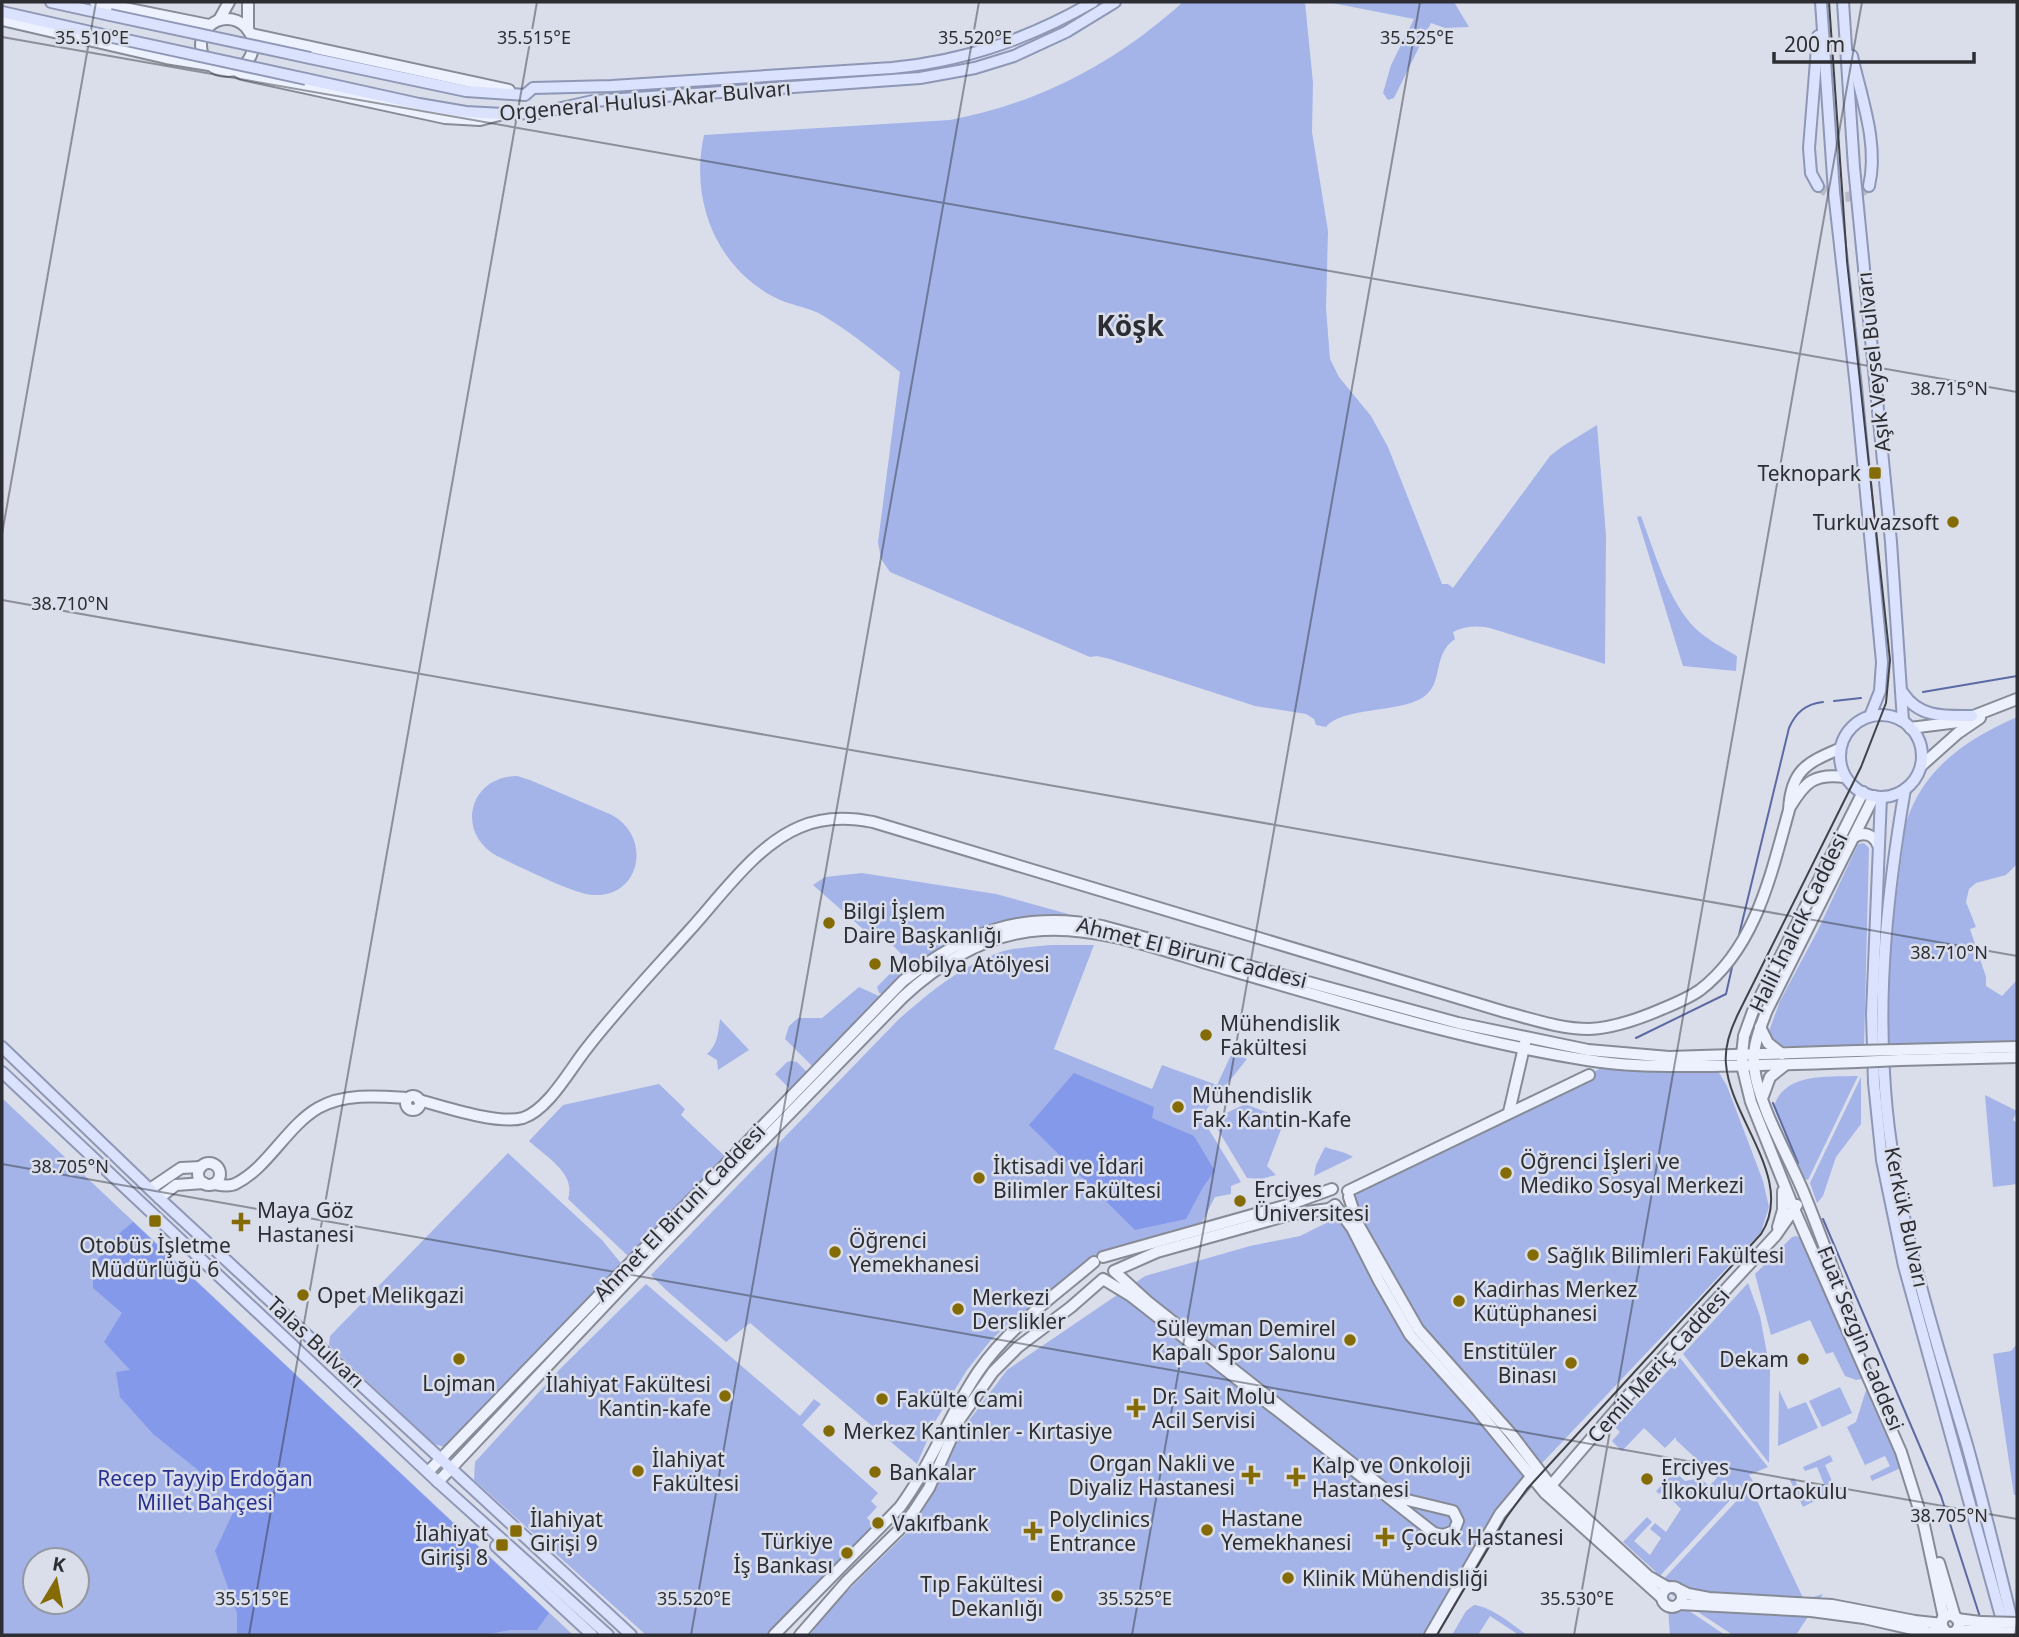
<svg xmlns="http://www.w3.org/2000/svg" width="2019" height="1637" viewBox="0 0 2019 1637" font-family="'Noto Sans',sans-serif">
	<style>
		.green { fill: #a4b4e9; fill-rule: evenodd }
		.forest { fill: #8599eb }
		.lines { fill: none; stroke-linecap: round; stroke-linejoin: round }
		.stream { stroke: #5c6aa4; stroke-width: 2 }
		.primary-tunnel { stroke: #b7bbc5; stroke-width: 10; stroke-dasharray: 10 5; stroke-linecap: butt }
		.secondary-casing { stroke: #878b96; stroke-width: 14 }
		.primary-casing { stroke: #8e97b6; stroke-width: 14 }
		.secondary { stroke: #edf1fe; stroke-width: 10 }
		.primary { stroke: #dae2fd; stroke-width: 10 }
		.tram { stroke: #414349; stroke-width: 2 }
		.secondary-bridge-casing { stroke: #878b96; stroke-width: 14; stroke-linecap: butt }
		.primary-bridge-casing { stroke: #8e97b6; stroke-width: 14; stroke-linecap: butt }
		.secondary-bridge { stroke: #edf1fe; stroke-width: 10 }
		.primary-bridge { stroke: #dae2fd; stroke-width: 10 }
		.ticks { fill: none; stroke: #2c2e33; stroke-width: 2; stroke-opacity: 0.45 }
		.poi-dot { fill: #846b05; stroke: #dadeea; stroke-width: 2.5 }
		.labels { text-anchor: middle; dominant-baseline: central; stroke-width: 5; stroke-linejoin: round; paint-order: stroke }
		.street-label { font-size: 21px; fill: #2c2e33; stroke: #dadeea }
		.poi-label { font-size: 21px; fill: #2c2e33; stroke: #dadeea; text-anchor: start }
		.park-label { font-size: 21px; fill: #29328f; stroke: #dadeea }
		.district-label { font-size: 28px; font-weight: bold; fill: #2c2e33; stroke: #dadeea }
		.ticks-label { font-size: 18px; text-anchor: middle; fill: #2c2e33; stroke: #dadeea; stroke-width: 5; stroke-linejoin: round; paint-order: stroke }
	</style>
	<rect width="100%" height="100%" fill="#dadeea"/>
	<!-- green -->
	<g class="green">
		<path d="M1183,2H1305L1313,83L1312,132L1328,231L1326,308L1330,359L1339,377L1371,416L1388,447L1442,584H1448L1453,588L1550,456L1563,446L1597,425L1606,535L1605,664L1493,629C1479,625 1466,626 1453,632L1455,639C1431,655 1445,684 1422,698C1398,713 1341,707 1326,727L1316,725L1314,719L1306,714L1255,706L1110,659L1097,656L1090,657L890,572L881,559L878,542L900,372C875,352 849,331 822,315C809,307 787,305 772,296C714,264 690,198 704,135L950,120C1040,103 1115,63 1183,2Z"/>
		<path d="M1327,2H1454L1469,27L1445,28L1431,23L1394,98L1388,100L1383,93L1391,65L1414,19Z"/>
		<path d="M1641,516C1654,551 1669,603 1696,629C1708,640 1723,648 1737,656L1736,671L1683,666L1637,517Z"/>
		<path d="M2017,717V864L2006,875L1976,883L1969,889L1966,902L1976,927L1970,929L1986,977V986L2002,996L2017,980V1042L1888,1047L1891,937L1906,823C1923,768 1967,739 2017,717Z"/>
		<path d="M517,776L530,780L612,815C652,837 641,897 594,895C573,894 519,866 497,856C455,833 469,776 517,776Z"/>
		<path d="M1864,843L1869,848L1864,1048L1780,1046L1775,1043L1769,1031L1780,1001L1818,930L1858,844Z"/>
		<path d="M862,873L996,894L1086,919L951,950L890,996L879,993L877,987L905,958L878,930L871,936L813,885L825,877Z"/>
		<path d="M1052,945H1094L1054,1049L1152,1089L1162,1065L1217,1085L1232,1053L1247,1059L1206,1110L1203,1120L1241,1182L1231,1186V1194L1215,1197L1198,1230L1092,1259L1076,1269L1063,1285L1034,1309L1014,1319L991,1340L967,1370L936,1420L917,1464L750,1323L726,1342L666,1290L651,1275L899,1019C929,993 960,967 998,953C1015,947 1035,947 1052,945Z"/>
		<path d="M859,987L888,1000L818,1072L785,1039L789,1026L798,1018H822Z"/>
		<path d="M720,1019L749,1050L718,1070L717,1060L707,1054C718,1044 718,1033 720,1019Z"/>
		<path d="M791,1061L797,1062L812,1077L787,1098L784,1094L789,1088L775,1074L787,1062Z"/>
		<path d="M1610,1064L1715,1066L1727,1086L1763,1181L1769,1207L1761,1232L1527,1479L1430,1635H810L828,1610L914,1526L940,1476L958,1435L1007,1370L1145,1276L1250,1246L1300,1236L1344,1214L1354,1204L1359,1185Z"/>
		<path d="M1858,1076L1808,1180L1803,1178L1774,1107C1783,1072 1830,1077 1858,1076Z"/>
		<path d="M1861,1077V1124L1836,1157L1823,1196L1817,1203L1810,1183Z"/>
		<path d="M659,1084L685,1109L681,1115L731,1162L638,1257L628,1256L568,1199C577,1174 545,1156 529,1141L563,1105Z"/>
		<path d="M1985,1095L2017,1111L2013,1120L2017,1123V1184L1993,1187Z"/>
		<path d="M2,1098L573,1635H2ZM35,1560H77V1602H35Z"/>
		<path d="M1245,1104L1285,1119L1267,1166L1276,1175L1261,1179L1247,1178L1212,1120Z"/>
		<path d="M1325,1147C1335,1151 1344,1151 1353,1157L1314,1176L1316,1165Z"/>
		<path d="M508,1153L602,1240L624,1267L448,1448L434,1444L329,1345L330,1336Z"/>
		<path d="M1796,1236L1803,1239L1863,1372L1861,1379L1856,1380L1845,1376L1833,1352L1826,1354L1810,1320L1771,1335L1755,1274L1792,1237Z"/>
		<path d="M1748,1283L1760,1316L1770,1370L1769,1463L1683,1354Z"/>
		<path d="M646,1284L800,1416L814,1399L821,1404L802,1425L878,1493L871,1501L877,1507L867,1518L875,1526L772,1635H646L474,1480L475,1462L560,1369Z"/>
		<path d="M2017,1344V1495H2014L1993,1354L2011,1351Z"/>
		<path d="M1680,1358L1768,1467L1749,1475L1753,1481L1747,1482L1656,1580L1652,1576L1656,1572L1623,1542L1647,1517L1652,1522L1634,1541L1650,1555L1661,1538L1650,1529L1655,1523L1666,1532L1681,1509L1663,1491L1659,1494L1656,1491L1675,1472L1685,1481L1700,1478L1709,1486L1717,1478L1676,1440V1437L1665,1448L1644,1428L1622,1451L1612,1441L1620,1432L1615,1427Z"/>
		<path d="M1868,1384L1903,1467L1872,1481L1870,1476L1890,1466L1885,1456L1865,1465L1847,1427L1856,1422Z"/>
		<path d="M1840,1387L1852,1413L1822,1427L1809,1401Z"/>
		<path d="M1779,1390L1788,1409L1806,1402L1818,1428L1778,1446Z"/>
		<path d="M1830,1455L1833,1461L1825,1465L1836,1490L1803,1507L1790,1480L1794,1478L1802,1496L1824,1484L1817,1467L1805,1471L1803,1467Z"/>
		<path d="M1743,1494H1754L1804,1600L1823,1594L1796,1635H1733L1672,1595L1660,1583Z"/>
		<path d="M1667,1596L1725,1635H1670Z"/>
		<path d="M1474,1605C1492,1607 1513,1625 1527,1635H1519L1490,1616L1478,1635H1452L1466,1611Z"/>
	</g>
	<!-- forest -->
	<g class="forest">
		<path d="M1074,1073L1154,1107L1152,1118L1194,1136L1215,1171L1203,1187L1186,1219L1135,1230L1029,1125Z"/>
		<path d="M133,1222L549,1613L537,1630H509L485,1635H237V1613L215,1551L238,1502L153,1434L120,1397L116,1372L130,1370L104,1342L122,1313L93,1288V1266L116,1236Z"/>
	</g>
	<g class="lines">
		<!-- stream -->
		<g class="stream">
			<path d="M1923,692L2017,676"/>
			<path d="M1834,701L1861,698"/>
			<path d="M1739,935L1789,728C1796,712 1806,704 1823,702"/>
			<path d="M1636,1038L1726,994L1733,963"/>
			<path d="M1773,1103L1798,1163"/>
			<path d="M1823,1219L1941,1496L1980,1617"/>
		</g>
		<!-- primary-tunnel -->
		<path class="primary-tunnel" d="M1818,186C1835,199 1852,202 1869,186"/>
		<defs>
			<g id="secondary">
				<path d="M95,2L209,25"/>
				<path d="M248,2V30"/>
				<circle cx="227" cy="45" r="26"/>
				<path d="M2,20L166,58L209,65"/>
				<path d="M219,20L229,2"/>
				<path d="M251,34L509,90"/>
				<path d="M235,70L242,74L445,118L480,120L503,114"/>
				<path d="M1910,728L1958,722L2017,699"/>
				<path d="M1921,766L1958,733L1980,718"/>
				<path d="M1863,792L1753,1011L1744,1036L1742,1055V1065L1751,1102L1794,1209L1901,1452L1924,1525L1944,1618"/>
				<path d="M1790,807C1805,782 1814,773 1845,777"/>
				<path d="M1854,837C1864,831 1874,835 1878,845"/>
				<path d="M1760,1027L1768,1043L1782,1054"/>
				<path d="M1899,1050L2017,1047"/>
				<path d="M1900,1060L2017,1057"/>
				<circle cx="413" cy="1103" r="7"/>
				<path d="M1763,1096L1770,1077L1785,1065"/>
				<path d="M419,1100C444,1107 499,1125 523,1118C549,1109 570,1069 587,1048C618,1008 654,970 688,932C720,897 756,845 800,827C823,817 848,817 873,822L1505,1012C1532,1019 1561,1029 1589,1029C1614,1028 1639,1019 1662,1009C1674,1004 1689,998 1700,990C1756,947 1771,874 1789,810C1791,771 1806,763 1839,749"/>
				<path d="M1509,1112L1525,1043"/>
				<circle cx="209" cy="1174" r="11"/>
				<path d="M214,1184C220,1185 229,1187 235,1184C268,1168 286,1127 318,1108C344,1093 378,1096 407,1098"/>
				<path d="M150,1189L181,1168L201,1167"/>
				<path d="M1348,1191L1589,1075"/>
				<path d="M1349,1197L1358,1224L1418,1329L1512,1435L1551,1486L1648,1576L1667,1587"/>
				<path d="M159,1198L176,1185L204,1183"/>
				<path d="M1778,1227L1783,1210V1191"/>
				<path d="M1103,1257L1291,1204L1332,1189"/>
				<path d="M1856,1331C1838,1284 1822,1237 1803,1191C1787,1153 1759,1107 1754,1067C1752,1047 1760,1028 1767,1010L1874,796"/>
				<path d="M428,1472L903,981C965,932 1023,910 1102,926L1458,1023L1588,1050L1669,1057L1857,1051"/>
				<path d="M438,1482L654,1253L903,997C942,961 988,933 1043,930C1104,926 1175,955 1233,971C1350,1005 1467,1041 1587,1060C1622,1066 1657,1066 1693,1066C1747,1066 1802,1064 1857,1062"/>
				<path d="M1547,1490L1633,1390L1776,1235L1797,1205"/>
				<path d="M1939,1563L1955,1617"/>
				<circle cx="1672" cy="1597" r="10"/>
				<path d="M1680,1590L1688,1594L1709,1598L1832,1605L1915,1621L1942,1624"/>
				<path d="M1679,1604L1811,1611L1864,1618L1930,1633L1944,1629"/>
				<circle cx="1950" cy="1624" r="9"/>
				<path d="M1957,1619L1980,1622"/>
				<path d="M1957,1630L1981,1631"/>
				<path d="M774,1635L900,1507C931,1465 949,1415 978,1372C1008,1328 1054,1296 1094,1262"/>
				<path d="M800,1635L847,1581L899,1530L914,1511L929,1488L960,1419L993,1372L1018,1347L1071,1307L1103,1279L1131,1296L1434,1533L1443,1535L1454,1531L1458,1521L1453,1511L1395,1497L1148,1302L1114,1271L1157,1252L1292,1214L1329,1209L1335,1205L1352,1228L1379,1281L1410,1335L1478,1411L1545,1493L1661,1597"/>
				<path d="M1430,1635L1500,1514L1535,1472"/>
			</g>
			<g id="primary">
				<path d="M51,2L110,15"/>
				<path d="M1821,2L1834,192L1856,387L1882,662L1880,691L1870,716"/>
				<path d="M1843,2L1854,167L1891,542L1903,721"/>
				<path d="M2,12L108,36"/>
				<path d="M1852,56C1861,97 1879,144 1869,186"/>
				<path d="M310,58L466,91L525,95L533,88L612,86L892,68C965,61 1029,39 1093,2"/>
				<path d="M306,79L419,104L466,112L503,114L539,113L593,101L920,78L975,68L1014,56L1066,32L1115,2"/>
				<path d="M1818,186L1811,173L1809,148L1818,36"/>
				<path d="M1903,693C1919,718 1945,716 1972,716"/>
				<circle cx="1881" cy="756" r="41"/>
				<path d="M1905,789C1888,888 1877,988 1885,1089C1894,1212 1932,1327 1967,1445C1984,1506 1999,1568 2014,1629"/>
				<path d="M1881,797L1872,1014L1874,1083L1882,1160L1904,1266L2005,1631"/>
				<path d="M2,1047L159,1198L631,1635"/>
				<path d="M2,1072L438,1482L608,1635"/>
				<path d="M496,1546L592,1635"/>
			</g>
		</defs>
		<!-- secondary casing -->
		<use href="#secondary" class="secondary-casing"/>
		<!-- primary casing -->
		<use href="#primary" class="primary-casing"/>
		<!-- secondary -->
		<use href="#secondary" class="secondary"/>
		<!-- primary -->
		<use href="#primary" class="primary"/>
		<!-- tram -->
		<path class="tram" d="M1437,1635L1506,1518L1527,1489L1761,1234C1796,1180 1730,1119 1726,1064C1724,1046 1731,1028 1739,1012L1861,767L1886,703L1890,660L1847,261L1829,2"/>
		<defs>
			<g id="secondary-bridge">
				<path d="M1857,1051L1899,1050"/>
				<path d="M1857,1062L1900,1060"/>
				<path d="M1980,1622L2017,1623"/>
				<path d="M1981,1631L2017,1633"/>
			</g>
			<g id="primary-bridge">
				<path d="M110,15L310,58"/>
				<path d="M108,36L306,79"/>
			</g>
		</defs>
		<!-- secondary-bridge casing -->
		<use href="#secondary-bridge" class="secondary-bridge-casing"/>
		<!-- primary-bridge casing -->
		<use href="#primary-bridge" class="primary-bridge-casing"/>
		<!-- secondary-bridge -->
		<use href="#secondary-bridge" class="secondary-bridge"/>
		<!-- primary-bridge -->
		<use href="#primary-bridge" class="primary-bridge"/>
	</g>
	<!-- ticks -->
	<path class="ticks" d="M2,37L2017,392M2,534L96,2M2,600L2017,956M2,1164L2017,1519M249,1635L537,2M691,1635L979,2M1132,1635L1420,2M1574,1635L1862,2M2015,1635L2017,1623"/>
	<!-- markers -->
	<g class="poi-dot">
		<rect x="1868" y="466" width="14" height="14" rx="3.5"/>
		<circle cx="1953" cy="522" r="7"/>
		<circle cx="829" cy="923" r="7"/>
		<circle cx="875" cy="964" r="7"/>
		<circle cx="1206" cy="1035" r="7"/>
		<circle cx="1178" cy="1107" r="7"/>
		<circle cx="1506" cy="1173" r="7"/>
		<circle cx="979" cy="1178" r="7"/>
		<circle cx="1240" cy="1201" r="7"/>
		<rect x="148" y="1214" width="14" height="14" rx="3.5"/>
		<path d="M237.5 1211.5h7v7h7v7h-7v7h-7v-7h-7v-7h7z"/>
		<circle cx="835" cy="1252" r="7"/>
		<circle cx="1533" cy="1255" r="7"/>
		<circle cx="303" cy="1295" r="7"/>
		<circle cx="1459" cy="1301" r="7"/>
		<circle cx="958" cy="1309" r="7"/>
		<circle cx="1350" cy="1340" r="7"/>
		<circle cx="459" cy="1359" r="7"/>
		<circle cx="1803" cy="1359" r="7"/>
		<circle cx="1571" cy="1363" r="7"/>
		<circle cx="725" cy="1396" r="7"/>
		<circle cx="882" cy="1399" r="7"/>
		<path d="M1132.5 1397.5h7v7h7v7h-7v7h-7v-7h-7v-7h7z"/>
		<circle cx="829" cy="1431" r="7"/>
		<circle cx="638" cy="1471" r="7"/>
		<circle cx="875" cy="1472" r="7"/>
		<path d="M1247.5 1464.5h7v7h7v7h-7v7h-7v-7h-7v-7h7z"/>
		<path d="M1292.5 1466.5h7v7h7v7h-7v7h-7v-7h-7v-7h7z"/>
		<circle cx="1647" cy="1479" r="7"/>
		<circle cx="878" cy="1523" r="7"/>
		<circle cx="1207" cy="1530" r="7"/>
		<rect x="509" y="1524" width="14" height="14" rx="3.5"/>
		<path d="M1029.5 1520.5h7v7h7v7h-7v7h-7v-7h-7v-7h7z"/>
		<path d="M1381.5 1526.5h7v7h7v7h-7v7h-7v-7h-7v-7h7z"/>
		<rect x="495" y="1538" width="14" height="14" rx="3.5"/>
		<circle cx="847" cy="1553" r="7"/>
		<circle cx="1288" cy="1578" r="7"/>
		<circle cx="1057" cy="1596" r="7"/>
	</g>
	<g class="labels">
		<!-- street labels -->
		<g class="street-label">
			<text transform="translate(645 100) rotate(-5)">Orgeneral Hulusi Akar Bulvarı</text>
			<text transform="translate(1873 362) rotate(-96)">Aşık Veysel Bulvarı</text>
			<text transform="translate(1798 922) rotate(-64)">Halil İnalcık Caddesi</text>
			<text transform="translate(1192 952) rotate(14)">Ahmet El Biruni Caddesi</text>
			<text transform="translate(679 1212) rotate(-46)">Ahmet El Biruni Caddesi</text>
			<text transform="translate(1907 1217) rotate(78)">Kerkük Bulvarı</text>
			<text transform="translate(1861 1338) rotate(68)">Fuat Sezgin Caddesi</text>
			<text transform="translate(316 1342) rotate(43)">Talas Bulvarı</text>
			<text transform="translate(1658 1365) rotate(-48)">Cemil Meriç Caddesi</text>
		</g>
		<!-- poi labels -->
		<g class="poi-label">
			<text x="1861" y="473" text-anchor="end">Teknopark</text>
			<text x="1939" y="522" text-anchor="end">Turkuvazsoft</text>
			<text x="843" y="911">Bilgi İşlem<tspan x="843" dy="24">Daire Başkanlığı</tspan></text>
			<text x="889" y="964">Mobilya Atölyesi</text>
			<text x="1220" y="1023">Mühendislik<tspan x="1220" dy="24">Fakültesi</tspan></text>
			<text x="1192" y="1095">Mühendislik<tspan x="1192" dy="24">Fak. Kantin-Kafe</tspan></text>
			<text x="1520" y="1161">Öğrenci İşleri ve<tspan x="1520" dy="24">Mediko Sosyal Merkezi</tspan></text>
			<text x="993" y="1166">İktisadi ve İdari<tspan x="993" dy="24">Bilimler Fakültesi</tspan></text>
			<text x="1254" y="1189">Erciyes<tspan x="1254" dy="24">Üniversitesi</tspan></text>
			<text x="257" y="1210">Maya Göz<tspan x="257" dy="24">Hastanesi</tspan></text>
			<text x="849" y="1240">Öğrenci<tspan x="849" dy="24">Yemekhanesi</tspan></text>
			<text x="155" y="1245" text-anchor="middle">Otobüs İşletme<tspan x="155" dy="24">Müdürlüğü 6</tspan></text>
			<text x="1547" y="1255">Sağlık Bilimleri Fakültesi</text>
			<text x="1473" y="1289">Kadirhas Merkez<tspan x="1473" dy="24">Kütüphanesi</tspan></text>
			<text x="317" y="1295">Opet Melikgazi</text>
			<text x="972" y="1297">Merkezi<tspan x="972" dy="24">Derslikler</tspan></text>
			<text x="1336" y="1328" text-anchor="end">Süleyman Demirel<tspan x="1336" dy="24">Kapalı Spor Salonu</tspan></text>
			<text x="1557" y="1351" text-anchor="end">Enstitüler<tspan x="1557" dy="24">Binası</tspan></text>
			<text x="1789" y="1359" text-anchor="end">Dekam</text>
			<text x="459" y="1383" text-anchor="middle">Lojman</text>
			<text x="711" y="1384" text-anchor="end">İlahiyat Fakültesi<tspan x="711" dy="24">Kantin-kafe</tspan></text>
			<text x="1152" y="1396">Dr. Sait Molu<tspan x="1152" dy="24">Acil Servisi</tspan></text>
			<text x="896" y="1399">Fakülte Cami</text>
			<text x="843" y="1431">Merkez Kantinler - Kırtasiye</text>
			<text x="652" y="1459">İlahiyat<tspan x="652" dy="24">Fakültesi</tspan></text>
			<text x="1235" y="1463" text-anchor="end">Organ Nakli ve<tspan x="1235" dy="24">Diyaliz Hastanesi</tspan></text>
			<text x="1312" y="1465">Kalp ve Onkoloji<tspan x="1312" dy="24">Hastanesi</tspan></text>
			<text x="1661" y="1467">Erciyes<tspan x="1661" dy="24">İlkokulu/Ortaokulu</tspan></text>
			<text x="889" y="1472">Bankalar</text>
			<text x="1221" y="1518">Hastane<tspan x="1221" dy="24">Yemekhanesi</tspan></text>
			<text x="530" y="1519">İlahiyat<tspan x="530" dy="24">Girişi 9</tspan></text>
			<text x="1049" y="1519">Polyclinics<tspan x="1049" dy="24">Entrance</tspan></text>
			<text x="892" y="1523">Vakıfbank</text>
			<text x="488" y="1533" text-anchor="end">İlahiyat<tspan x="488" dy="24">Girişi 8</tspan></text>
			<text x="1401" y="1537">Çocuk Hastanesi</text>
			<text x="833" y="1541" text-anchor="end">Türkiye<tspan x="833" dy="24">İş Bankası</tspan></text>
			<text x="1302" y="1578">Klinik Mühendisliği</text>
			<text x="1043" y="1584" text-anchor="end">Tıp Fakültesi<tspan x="1043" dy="24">Dekanlığı</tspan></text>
		</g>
		<!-- park labels -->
		<g class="park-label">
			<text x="205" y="1478">Recep Tayyip Erdoğan<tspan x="205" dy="24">Millet Bahçesi</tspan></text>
		</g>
		<!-- district labels -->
		<g class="district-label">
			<text x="1130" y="325">Köşk</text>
		</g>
	</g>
	<g class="ticks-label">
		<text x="92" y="44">35.510°E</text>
		<text x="534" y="44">35.515°E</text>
		<text x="975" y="44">35.520°E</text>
		<text x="1417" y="44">35.525°E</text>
		<text x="1949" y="395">38.715°N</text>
		<text x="70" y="610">38.710°N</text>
		<text x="1949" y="959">38.710°N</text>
		<text x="70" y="1173">38.705°N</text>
		<text x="1949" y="1522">38.705°N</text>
		<text x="252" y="1605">35.515°E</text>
		<text x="694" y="1605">35.520°E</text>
		<text x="1135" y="1605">35.525°E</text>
		<text x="1577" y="1605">35.530°E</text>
	</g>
	<!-- border -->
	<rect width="2019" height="1637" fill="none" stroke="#2c2e33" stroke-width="7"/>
	<!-- north arrow -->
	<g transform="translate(56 1581) rotate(10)"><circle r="33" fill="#dadeea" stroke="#9498a1" stroke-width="2"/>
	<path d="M0-5L12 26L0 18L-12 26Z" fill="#846b05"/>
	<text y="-10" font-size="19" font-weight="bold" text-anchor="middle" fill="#2c2e33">K</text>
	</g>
	<!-- scale -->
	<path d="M1774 52v10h200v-10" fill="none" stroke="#2c2e33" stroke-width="3.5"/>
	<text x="1784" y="52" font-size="21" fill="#2c2e33" stroke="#dadeea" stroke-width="5" paint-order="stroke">200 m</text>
</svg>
